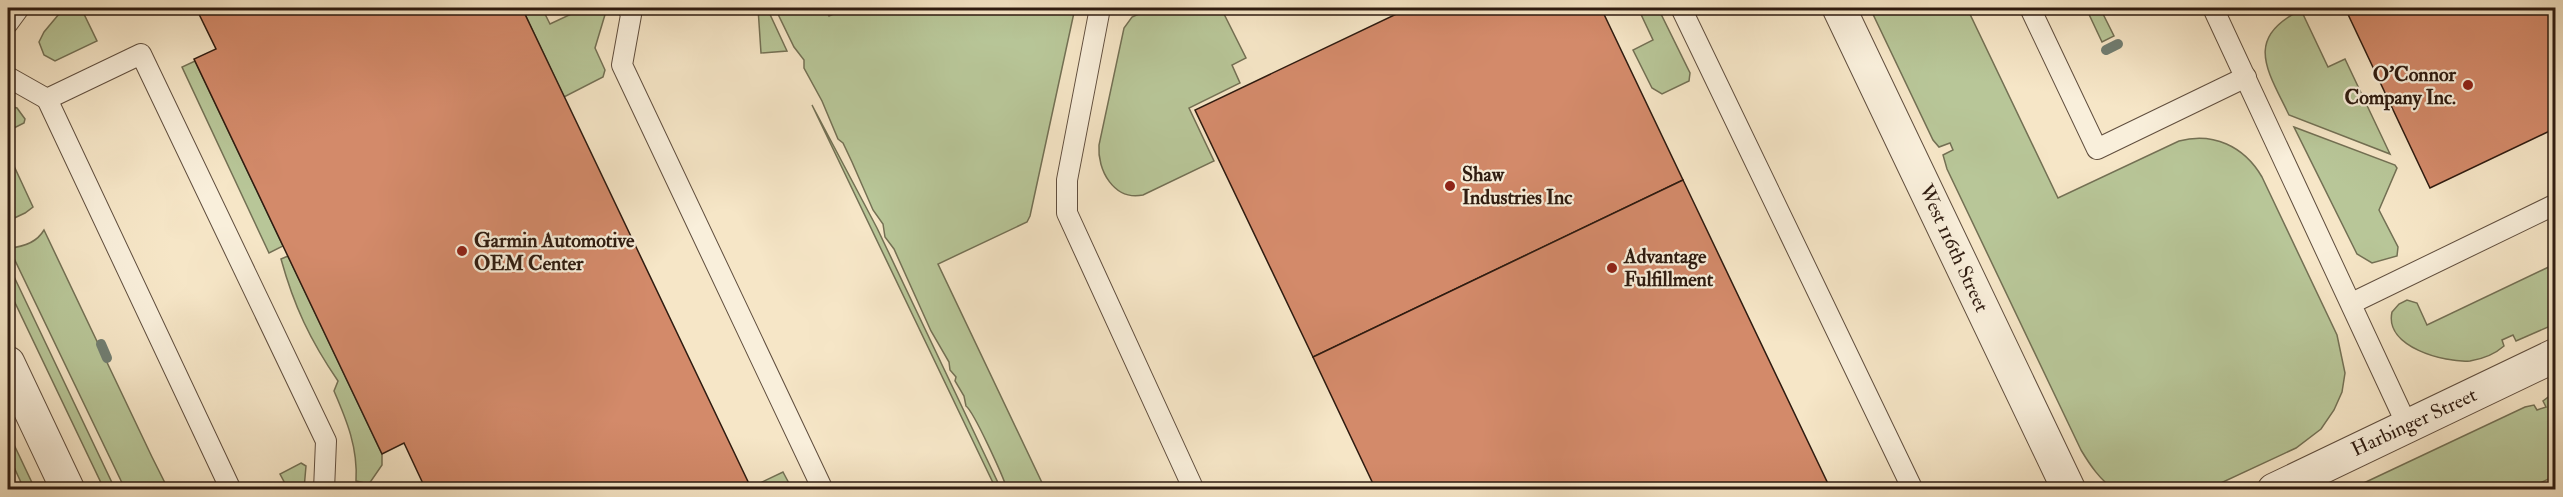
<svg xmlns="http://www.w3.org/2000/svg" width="2563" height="497" viewBox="0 0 2563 497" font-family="'IM FELL Double Pica',serif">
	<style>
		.green { fill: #b8c698; stroke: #737054; stroke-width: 1.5 }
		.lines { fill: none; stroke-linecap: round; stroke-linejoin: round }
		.stream { stroke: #717e72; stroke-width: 10 }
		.building { fill: #d38a6a; stroke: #2e1b10; stroke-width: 1.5 }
		.lane-casing { stroke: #604e3e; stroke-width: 22 }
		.street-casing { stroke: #604e3e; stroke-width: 35 }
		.lane { stroke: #f9efdb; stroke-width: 20 }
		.street { stroke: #f9efdb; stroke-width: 33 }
		.poi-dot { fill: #8f2418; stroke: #f9efdb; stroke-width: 2 }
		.labels { text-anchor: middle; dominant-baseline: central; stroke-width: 4.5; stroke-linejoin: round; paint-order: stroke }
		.poi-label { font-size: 20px; font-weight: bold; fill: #2e1b10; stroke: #f9efdb; text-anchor: start }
		.street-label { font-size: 20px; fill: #2e1b10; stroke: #f9efdb }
	</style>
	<rect width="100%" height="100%" fill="#f6e6c7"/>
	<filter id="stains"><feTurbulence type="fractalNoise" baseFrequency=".00333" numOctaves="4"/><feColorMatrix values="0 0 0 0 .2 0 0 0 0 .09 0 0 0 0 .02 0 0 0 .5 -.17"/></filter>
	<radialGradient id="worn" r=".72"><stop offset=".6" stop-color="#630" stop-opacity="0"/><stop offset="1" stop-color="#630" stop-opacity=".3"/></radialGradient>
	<!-- green -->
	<g class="green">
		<path d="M64,8H97L84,14L97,41L55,61L44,55L39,42L44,32Z"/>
		<path d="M532,8H542L550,24L584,8H607L595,48L605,70L603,77L564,97L524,12Z"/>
		<path d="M758,8H767L787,51L761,53Z"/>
		<path d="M775,8H825L829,16L847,8H1075L1030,216L1027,222L938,264L1045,489H1007C1003,476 974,412 966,406L964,396L955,381L956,377L950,370L949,362L931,331L894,249L885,237L883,224L873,210L852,162L843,143L838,139L822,101L804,68V60L794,47Z"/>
		<path d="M1152,8H1221L1246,58L1232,65L1240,83L1189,108L1214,161L1143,195C1114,201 1097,170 1099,145L1124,28L1132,17Z"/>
		<path d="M1638,8H1658L1690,73L1689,81L1662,94L1652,88L1633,50L1653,40Z"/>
		<path d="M1870,8H1967L2058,198L2179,141C2213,132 2244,146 2262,177L2337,335L2345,373L2342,392L2334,410L2321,429L2296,448L2208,489L2115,490C2100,480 2090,465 2081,450L1947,169L1943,155L1953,150L1950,143L1939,147L1933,140Z"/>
		<path d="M2086,8H2100L2114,36L2102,42Z"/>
		<path d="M2301,10L2328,67L2345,59L2390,154L2289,115C2268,71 2243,38 2301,10Z"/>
		<path d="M195,61L283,246L269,253L182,67Z"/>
		<path d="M812,105L877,228L1001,489H996Z"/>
		<path d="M8,106L17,108L25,119L24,123L8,131Z"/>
		<path d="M2294,127L2395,165L2397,168L2379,210L2398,247L2397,256L2372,263L2357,254Z"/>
		<path d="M8,153L33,207L25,213L8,221Z"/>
		<path d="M44,230L152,457L168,489H125L9,248C23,247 37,242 44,230Z"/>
		<path d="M288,256L382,454V465L369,484L356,481C358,448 347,421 334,391L338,381C310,340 294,306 281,259Z"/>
		<path d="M8,264L115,489H104L8,288Z"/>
		<path d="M2555,264V324L2516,341L2513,335L2502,340L2504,346C2495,354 2482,359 2470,361C2445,363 2384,347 2392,312L2399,304L2407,300L2417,303L2427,325Z"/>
		<path d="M2555,392V476L2527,489H2351L2525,407L2534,405L2537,410L2546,407L2543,401Z"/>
		<path d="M8,432L35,489H24L8,454Z"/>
		<path d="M301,463L306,466L304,489H288L280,474Z"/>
		<path d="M783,472L792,489H763L760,483Z"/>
	</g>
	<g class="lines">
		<!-- stream -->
		<g class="stream">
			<path d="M2106,50L2118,44"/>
			<path d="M101,344L107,358"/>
		</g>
	</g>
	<!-- building -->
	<g class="building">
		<path d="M196,8H522L752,490H426L404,443L382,454L194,59L216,49Z"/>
		<path d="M1409,8H1601L1683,180L1313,357L1195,110Z"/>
		<path d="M2345,8H2556V128L2430,188Z"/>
		<path d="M1683,180L1831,490H1376L1313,357Z"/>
	</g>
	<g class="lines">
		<defs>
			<g id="lane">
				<path d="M628,8L631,15L622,65L823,490"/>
				<path d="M1100,8L1067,180V213L1194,490"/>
				<path d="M1681,8L1913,490"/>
				<path d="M2030,8L2097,149L2246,77"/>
				<path d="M2213,8L2407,425"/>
				<path d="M8,23L19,8"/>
				<path d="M8,77L47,99L141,54L326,441L324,490"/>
				<path d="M47,99L231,490"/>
				<path d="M2352,303L2556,204"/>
			</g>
			<g id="street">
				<path d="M1839,8L2069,490"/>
				<path d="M8,363L68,490"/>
				<path d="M2274,490L2556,355"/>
			</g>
		</defs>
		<!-- lane casing -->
		<use href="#lane" class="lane-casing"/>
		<!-- street casing -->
		<use href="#street" class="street-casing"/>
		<!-- lane -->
		<use href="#lane" class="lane"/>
		<!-- street -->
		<use href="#street" class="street"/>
	</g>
	<!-- markers -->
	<g class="poi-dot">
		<circle cx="2468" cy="85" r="6"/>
		<circle cx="1450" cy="186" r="6"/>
		<circle cx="462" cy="251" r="6"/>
		<circle cx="1612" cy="268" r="6"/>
	</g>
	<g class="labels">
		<!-- poi labels -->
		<g class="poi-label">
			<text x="2456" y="74" text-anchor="end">O'Connor<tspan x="2456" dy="23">Company Inc.</tspan></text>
			<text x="1462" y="174">Shaw<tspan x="1462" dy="23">Industries Inc</tspan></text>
			<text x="474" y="240">Garmin Automotive<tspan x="474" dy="23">OEM Center</tspan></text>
			<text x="1624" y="256">Advantage<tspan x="1624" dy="23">Fulfillment</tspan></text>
		</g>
		<!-- street labels -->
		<g class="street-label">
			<text transform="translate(1954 248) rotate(65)">West 116th Street</text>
			<text transform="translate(2414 422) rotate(-25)">Harbinger Street</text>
		</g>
	</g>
	<!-- margin -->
	<rect width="2563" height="497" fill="none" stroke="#f6e6c7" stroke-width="30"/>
	<rect x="9" y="9" width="2545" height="479" fill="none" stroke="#2e1b10" stroke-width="3"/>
	<rect x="15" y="15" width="2533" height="467" fill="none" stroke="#2e1b10" stroke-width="1.5"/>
	<rect width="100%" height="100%" filter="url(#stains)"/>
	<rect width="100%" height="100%" fill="url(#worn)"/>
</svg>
